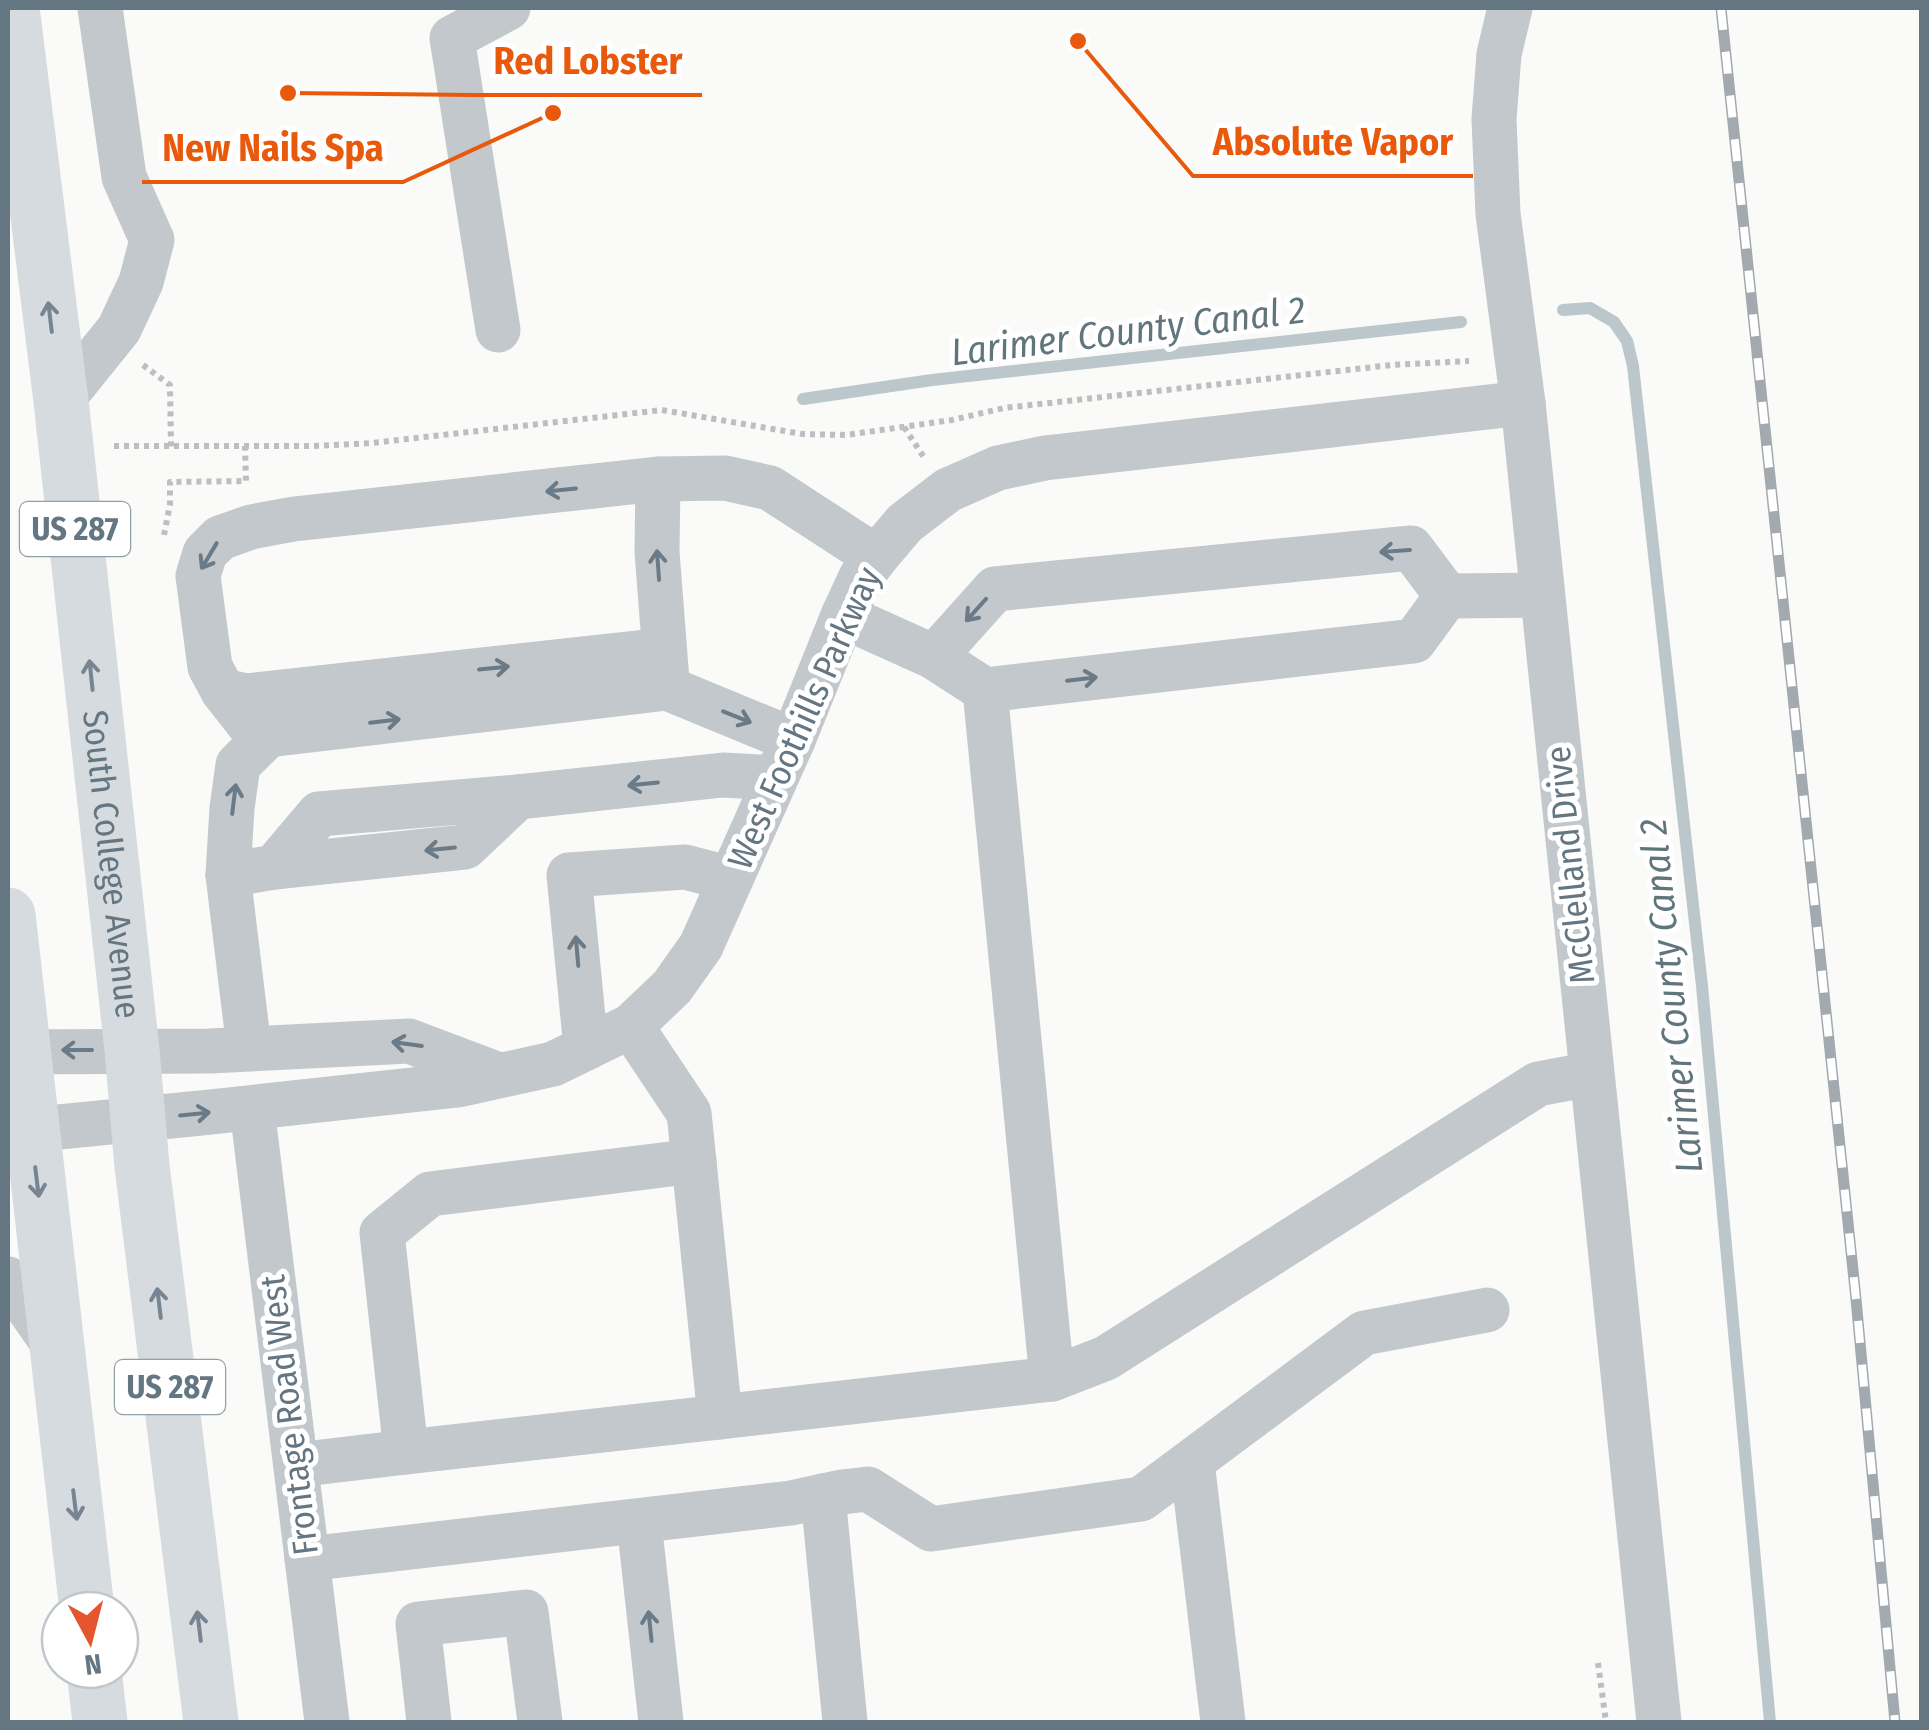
<svg xmlns="http://www.w3.org/2000/svg" width="1929" height="1730" viewBox="0 0 1929 1730" font-family="'Fira Sans Condensed',sans-serif">
	<style>
		.lines { fill: none; stroke-linecap: round; stroke-linejoin: round }
		.stream { stroke: #bbc7cb; stroke-width: 12 }
		.path { stroke: #bbbfc2; stroke-width: 6; stroke-dasharray: 5 5; stroke-linecap: butt }
		.minor { stroke: #c3c8cc; stroke-width: 45 }
		.highway { stroke: #d6dbdf; stroke-width: 55 }
		.rail-casing { stroke: #a2aab0; stroke-width: 11 }
		.rail { stroke: #fff; stroke-width: 8; stroke-dasharray: 22; stroke-linecap: butt }
		.oneway { stroke: #768591 }
		.oneway2 { stroke: #6a7a87 }
		.labels { text-anchor: middle; dominant-baseline: central; stroke-width: 10; stroke-linejoin: round; paint-order: stroke }
		.shield { fill: #fff; stroke: #939fa8; stroke-width: 2.5 }
		.shield-label { font-size: 32px; font-weight: bold; fill: #657683 }
		.street-label { font-size: 35px; fill: #657683; stroke: #fff }
		.water-label { font-size: 38px; font-style: italic; fill: #60757c; stroke: #fff }
		.leader { fill: none; stroke: #e8590c; stroke-width: 4 }
		.callout-dot { fill: #e8590c; stroke: #fff; stroke-width: 4 }
		.callout-label { font-size: 38px; text-anchor: middle; font-weight: bold; fill: #e8590c; stroke: #fff; stroke-width: 10; stroke-linejoin: round; paint-order: stroke }
	</style>
	<rect width="100%" height="100%" fill="#fafaf8"/>
	<g class="lines">
		<!-- stream -->
		<g class="stream">
			<path d="M1563,310L1590,308L1614,322L1627,341L1633,366L1702,986L1770,1722"/>
			<path d="M803,399L932,380L1461,322"/>
		</g>
		<!-- path -->
		<g class="path">
			<path d="M143,365L170,385L171,447"/>
			<path d="M904,427L925,459"/>
			<path d="M114,446H313L372,443L662,410L802,434L846,435L952,420L1004,408L1392,365L1469,361"/>
			<path d="M164,535L170,504V482L246,481L245,446"/>
			<path d="M1598,1663L1606,1722"/>
		</g>
		<!-- minor -->
		<g class="minor">
			<path d="M1510,8L1499,54L1494,119L1498,214L1523,403L1659,1722"/>
			<path d="M498,330L452,38L508,8"/>
			<path d="M61,401L119,329L141,282L152,240L124,177L100,8"/>
			<path d="M658,479L657,552L667,681"/>
			<path d="M1447,596L1542,595"/>
			<path d="M934,657L995,589L1411,548L1447,596L1414,641L985,690"/>
			<path d="M223,691L247,696L664,650"/>
			<path d="M793,740L667,688L268,735L252,728L223,691L210,667L198,576L205,553L220,538L251,527L294,519L658,479L725,478L770,488L876,557"/>
			<path d="M274,867L465,847L518,797"/>
			<path d="M228,875L274,867L319,814L518,797L723,775L775,778"/>
			<path d="M631,1026L689,1113L720,1417L1052,1379L985,690L934,657L843,616"/>
			<path d="M249,1048L228,875L232,808L238,765L268,735"/>
			<path d="M586,1048L569,875L685,867L731,879"/>
			<path d="M8,1052L210,1051L409,1041L499,1075"/>
			<path d="M252,1108L327,1722"/>
			<path d="M8,1132L201,1113L458,1085L553,1064L631,1026L672,987L701,946L793,740L843,616L861,577L876,557L905,523L948,490L998,468L1045,458L1523,403"/>
			<path d="M694,1161L430,1194L382,1233L406,1452L720,1417"/>
			<path d="M8,1279L57,1349"/>
			<path d="M1052,1379L1106,1358L1538,1084L1591,1074"/>
			<path d="M1192,1462L1223,1722"/>
			<path d="M296,1465L406,1452"/>
			<path d="M823,1496L845,1722"/>
			<path d="M639,1522L661,1722"/>
			<path d="M307,1559L791,1503L842,1492L868,1489L931,1529L1141,1499L1364,1333L1487,1310"/>
			<path d="M429,1722L418,1624L526,1612L540,1722"/>
		</g>
		<!-- highway -->
		<g class="highway">
			<path id="s1" d="M12,8L61,401L132,1050L142,1166L211,1722"/>
			<path d="M8,915L87,1610"/>
			<path d="M94,1670L100,1722"/>
		</g>
		<defs>
			<path id="rail" d="M1721,8L1856,1299L1895,1722"/>
		</defs>
		<!-- rail casing -->
		<use href="#rail" class="rail-casing"/>
		<!-- rail -->
		<use href="#rail" class="rail"/>
	</g>
	<!-- one-way arrows -->
	<defs><path id="oneway-shaft" d="M-6 0H5M1.5-3L5.5 0L1.5 3" fill="none" stroke-width="1.6" stroke-linecap="round" stroke-linejoin="round" transform="scale(2.5)"/></defs>
	<g class="oneway">
		<use href="#oneway-shaft" transform="translate(50 317) rotate(-97)"/>
		<use href="#oneway-shaft" transform="translate(91 675) rotate(-96)"/>
		<use href="#oneway-shaft" transform="translate(37 1182) rotate(83)"/>
		<use href="#oneway-shaft" transform="translate(159 1303) rotate(-97)"/>
		<use href="#oneway-shaft" transform="translate(75 1505) rotate(83)"/>
		<use href="#oneway-shaft" transform="translate(199 1626) rotate(-97)"/>
	</g>
	<g class="oneway2">
		<use href="#oneway-shaft" transform="translate(561 490) rotate(174)"/>
		<use href="#oneway-shaft" transform="translate(1395 551) rotate(176)"/>
		<use href="#oneway-shaft" transform="translate(209 556) rotate(121)"/>
		<use href="#oneway-shaft" transform="translate(658 565) rotate(-94)"/>
		<use href="#oneway-shaft" transform="translate(976 610) rotate(132)"/>
		<use href="#oneway-shaft" transform="translate(494 668) rotate(-6)"/>
		<use href="#oneway-shaft" transform="translate(1082 679) rotate(-7)"/>
		<use href="#oneway-shaft" transform="translate(737 717) rotate(22)"/>
		<use href="#oneway-shaft" transform="translate(385 721) rotate(-7)"/>
		<use href="#oneway-shaft" transform="translate(643 784) rotate(174)"/>
		<use href="#oneway-shaft" transform="translate(234 799) rotate(-83)"/>
		<use href="#oneway-shaft" transform="translate(440 849) rotate(174)"/>
		<use href="#oneway-shaft" transform="translate(577 951) rotate(-95)"/>
		<use href="#oneway-shaft" transform="translate(407 1044) rotate(-172)"/>
		<use href="#oneway-shaft" transform="translate(77 1050) rotate(180)"/>
		<use href="#oneway-shaft" transform="translate(195 1114) rotate(-6)"/>
		<use href="#oneway-shaft" transform="translate(650 1626) rotate(-96)"/>
	</g>
	<g class="labels">
		<!-- shield labels -->
		<g class="shield">
			<rect x="20" y="502" width="110" height="54" rx="8"/>
			<rect x="115" y="1360" width="110" height="54" rx="8"/>
		</g>
		<g class="shield-label">
			<text x="75" y="529">US 287</text>
			<text x="170" y="1387">US 287</text>
		</g>
		<!-- street labels -->
		<g class="street-label">
			<text transform="translate(804 718) rotate(-66)">West Foothills Parkway</text>
			<text stroke="none"><textPath href="#s1" startOffset="862">South College Avenue</textPath></text>
			<text transform="translate(1570 865) rotate(-96)">McClelland Drive</text>
			<text transform="translate(289 1415) rotate(-97)">Frontage Road West</text>
		</g>
		<!-- water labels -->
		<g class="water-label">
			<text transform="translate(1128 331) rotate(-7)">Larimer County Canal 2</text>
			<text transform="translate(1671 996) rotate(-96)">Larimer County Canal 2</text>
		</g>
	</g>
	<!-- callouts -->
	<path class="leader" d="M288 93L473 95H702M1078 41L1193 176H1473M553 113L403 182H142"/>
	<g class="callout-dot">
		<circle cx="288" cy="93" r="10"/>
		<circle cx="1078" cy="41" r="10"/>
		<circle cx="553" cy="113" r="10"/>
	</g>
	<g class="callout-label">
		<text x="588" y="74">Red Lobster</text>
		<text x="1333" y="155">Absolute Vapor</text>
		<text x="273" y="161">New Nails Spa</text>
	</g>
	<!-- border -->
	<rect width="1929" height="1730" fill="none" stroke="#657683" stroke-width="20"/>
	<!-- north arrow -->
	<g transform="translate(90 1640) rotate(173)"><circle r="48" fill="#ffffff" stroke="#c1c8cd" stroke-width="2.5"/>
	<path d="M0-8L18 38L0 25L-18 38Z" fill="#e4572e"/>
	<text y="-15" font-size="28" font-weight="bold" text-anchor="middle" fill="#657683">N</text>
	</g>
</svg>
